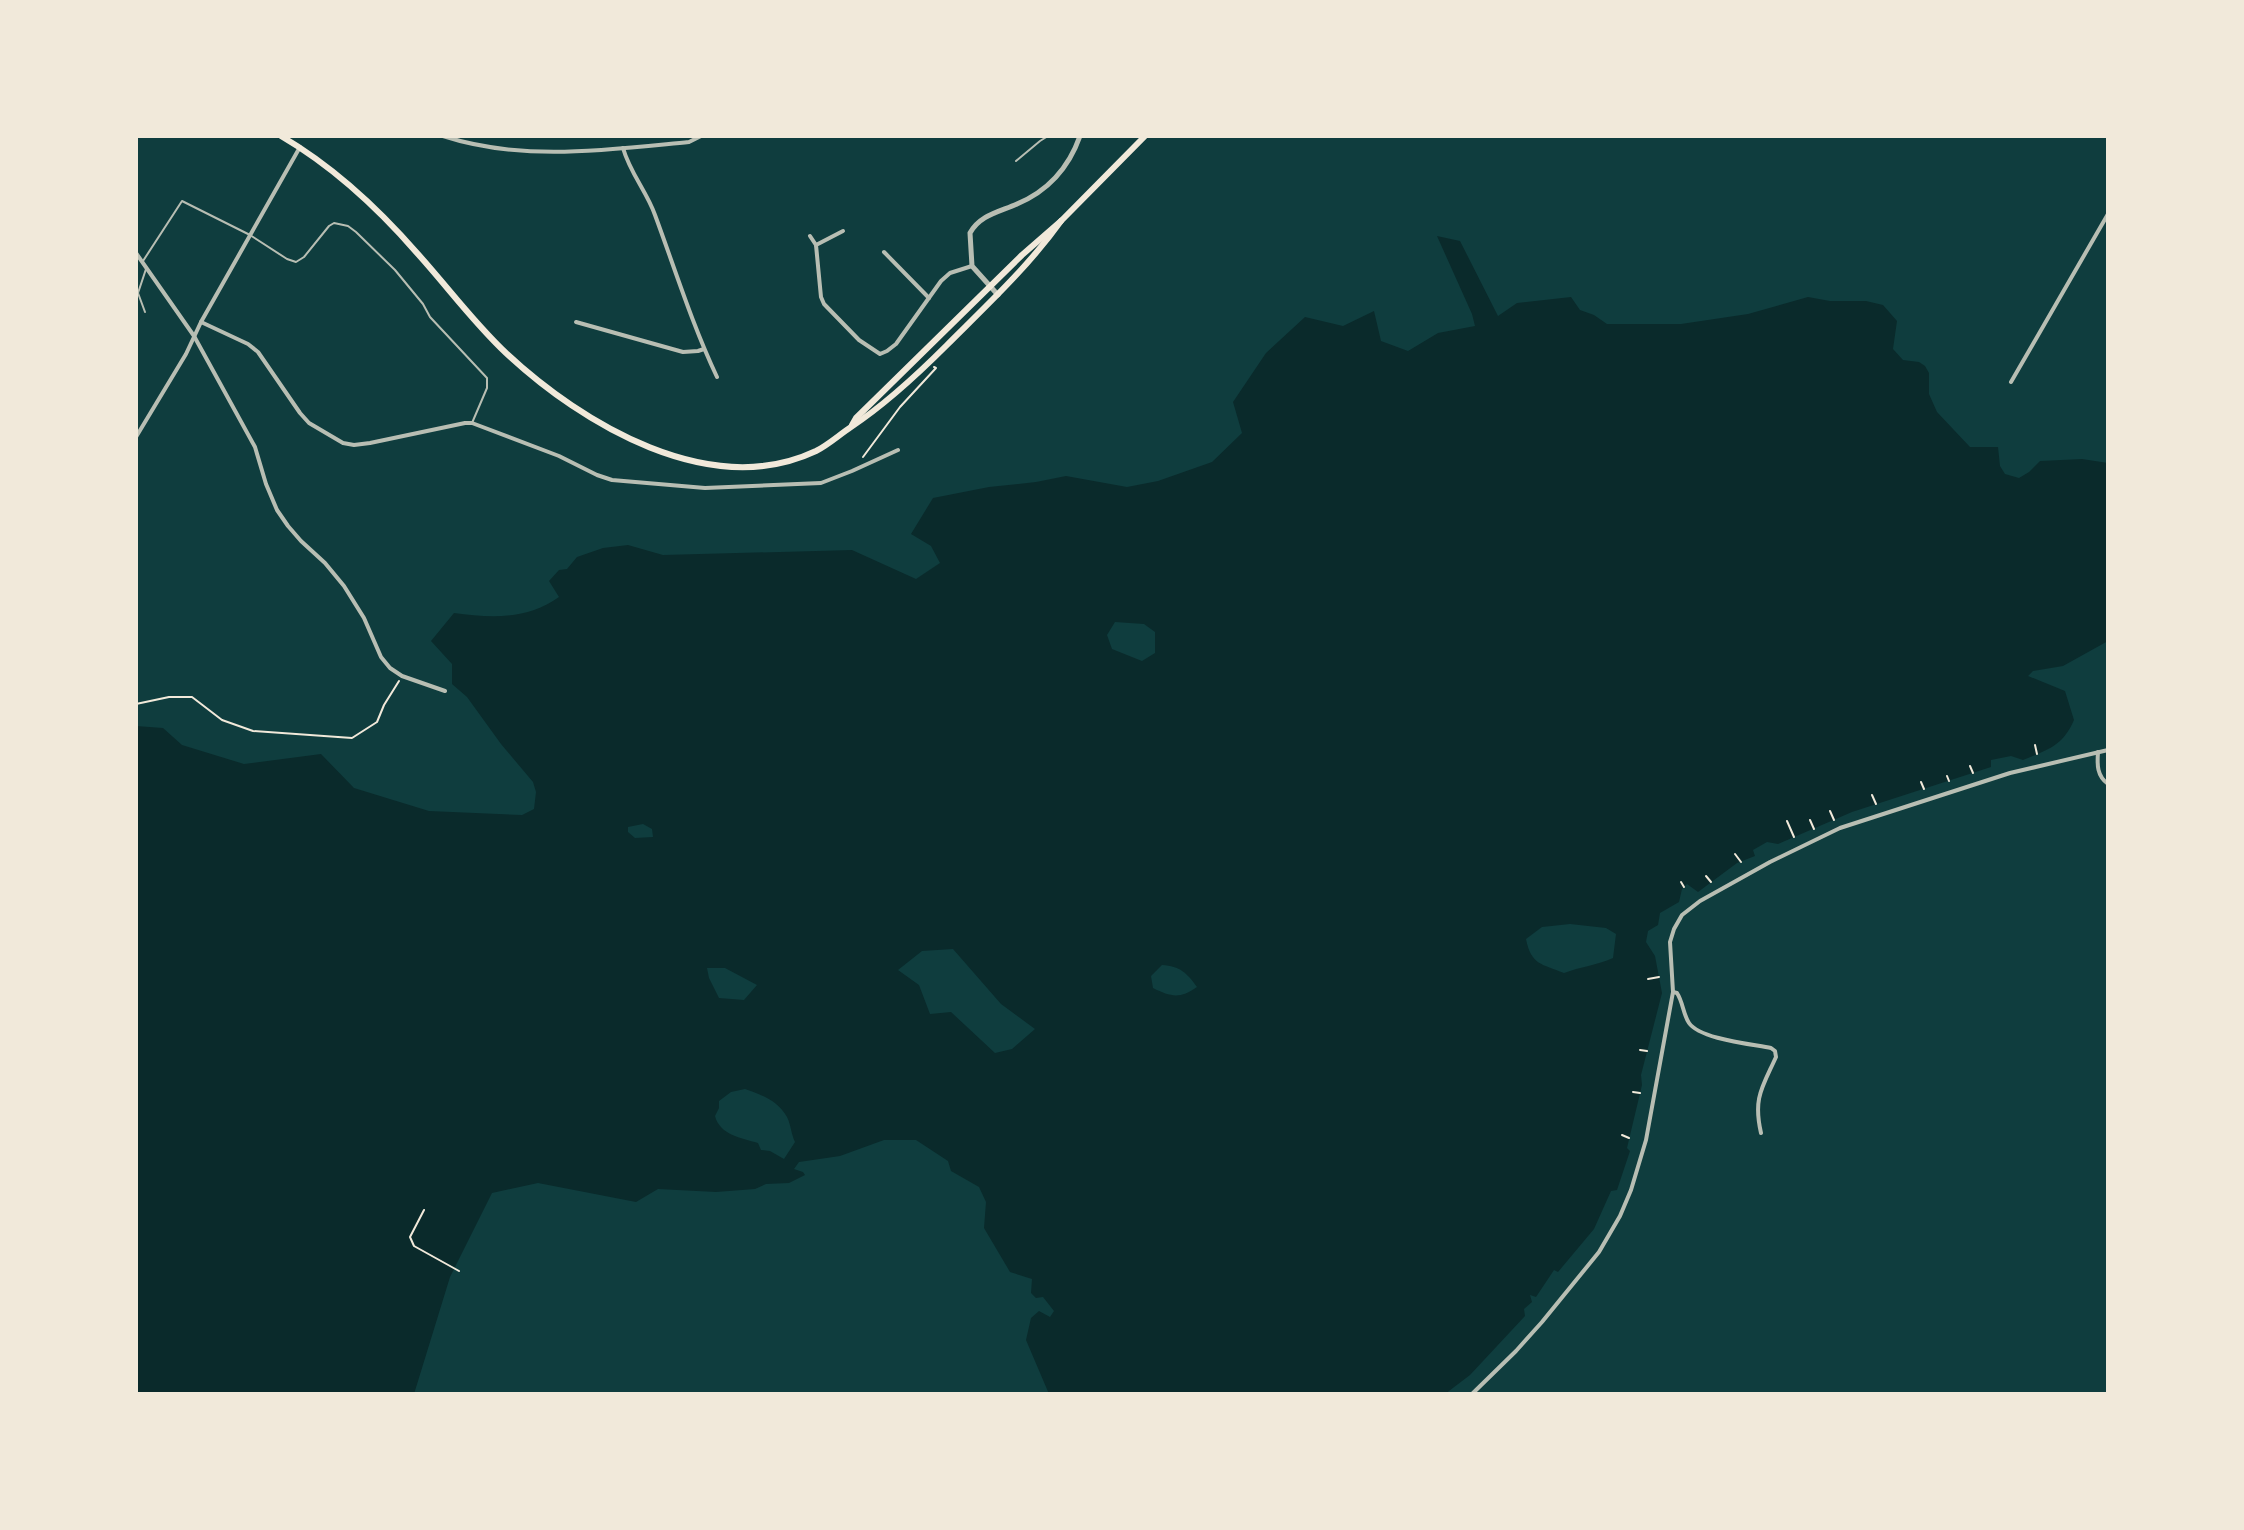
<svg xmlns="http://www.w3.org/2000/svg" width="2244" height="1530" viewBox="0 0 2244 1530" font-family="'IBM Plex Serif',serif">
	<style>
		.water { fill: #0a2a2b; fill-rule: evenodd }
		.lines { fill: none; stroke-linecap: round; stroke-linejoin: round }
		.path { stroke: #f1e9da; stroke-width: 2 }
		.service { stroke: #b8beb3; stroke-width: 2 }
		.minor { stroke: #b8beb3; stroke-width: 4 }
		.tertiary { stroke: #b8beb3; stroke-width: 5 }
		.primary { stroke: #f1e9da; stroke-width: 6 }
	</style>
	<rect width="100%" height="100%" fill="#0f3d3e"/>
	<!-- water -->
	<path class="water" d="M1437,236L1460,241L1498,316L1517,303L1571,297L1580,310L1594,315L1607,324H1681L1748,314L1808,297L1830,301H1866L1883,305L1897,321L1893,349L1903,360L1919,362L1925,366L1929,373V394L1937,412L1970,447H1998L2000,466L2005,474L2019,478L2029,472L2040,461L2082,459L2108,463V641L2063,666L2033,671L2028,676L2065,691L2074,720C2063,746 2047,750 2023,760L2011,756L1991,760V767L1852,812L1778,844L1767,842L1753,850L1755,856L1737,863L1698,892L1687,884L1682,889L1679,902L1660,913L1658,925L1648,931L1646,942L1655,956L1662,993L1641,1075L1642,1085L1627,1148L1630,1151L1617,1190L1611,1191L1594,1229L1558,1272L1554,1270L1536,1297L1530,1295L1532,1302L1524,1309L1525,1316L1470,1375L1445,1394H1049L1026,1340L1031,1318L1039,1311L1050,1317L1054,1311L1043,1297L1036,1298L1031,1293L1032,1279L1010,1272L984,1228L986,1202L979,1187L951,1171L948,1161L916,1140H884L840,1156L799,1162L794,1169L803,1172L805,1175L789,1183L766,1184L755,1189L716,1192L658,1189L636,1202L538,1183L492,1193L450,1277L414,1394H136V726L163,728L182,745L244,764L321,754L354,788L429,811L522,815L534,809L536,792L533,782L501,744L467,697L452,684V664L431,641L454,613C491,618 527,620 559,597L549,581L559,570L567,569L577,557L603,548L628,545L663,555L852,550L916,579L940,563L931,546L911,534L933,498L989,487L1036,482L1066,476L1127,487L1158,481L1212,462L1242,433L1233,402L1266,353L1305,317L1343,326L1374,311L1381,341L1408,351L1438,333L1475,326L1472,314ZM1115,622L1144,624L1155,632V653L1142,661L1112,649L1107,635ZM643,824L652,829L653,837L635,838L628,832V827ZM1570,924L1606,928L1616,934L1613,958C1597,965 1580,967 1564,973C1542,964 1531,965 1526,939L1542,927ZM953,949L1001,1004L1035,1029L1012,1049L995,1053L951,1012L930,1014L919,985L898,970L922,951ZM1162,965C1180,966 1187,973 1197,987C1180,999 1171,997 1153,988L1151,976ZM707,968H725L757,985L744,1000L719,998L709,978ZM745,1089C762,1095 777,1100 787,1117C791,1125 791,1134 795,1142L784,1159L770,1151L761,1150L758,1143C741,1138 720,1135 715,1116L719,1108V1101L731,1092Z"/>
	<g class="lines">
		<!-- path -->
		<g class="path">
			<path d="M863,457L900,407L936,368L934,367"/>
			<path d="M136,704L169,697H192L222,720L253,731L352,738L377,722L384,705L399,681"/>
			<path d="M2035,745L2037,754"/>
			<path d="M1970,766L1973,773"/>
			<path d="M1947,776L1949,781"/>
			<path d="M1921,782L1924,789"/>
			<path d="M1872,795L1876,804"/>
			<path d="M1830,811L1834,820"/>
			<path d="M1810,820L1814,829"/>
			<path d="M1787,821L1794,837"/>
			<path d="M1735,854L1741,862"/>
			<path d="M1706,876L1711,882"/>
			<path d="M1681,882L1684,887"/>
			<path d="M1648,979L1659,977"/>
			<path d="M1640,1050L1647,1051"/>
			<path d="M1633,1092L1640,1093"/>
			<path d="M1622,1135L1629,1138"/>
			<path d="M424,1210L410,1237L414,1246L459,1271"/>
		</g>
		<!-- service -->
		<g class="service">
			<path d="M1016,161L1040,141L1048,136"/>
			<path d="M143,261L182,201L250,235L287,259L296,262L304,257L329,226L334,223L348,226L356,232L395,270L423,304L430,317L487,378V388L472,423"/>
			<path d="M145,312L138,293L146,269"/>
		</g>
		<!-- minor -->
		<g class="minor">
			<path d="M443,136C523,162 607,150 689,142L701,136"/>
			<path d="M623,148C630,173 647,192 655,215C675,269 692,324 717,377"/>
			<path d="M810,236L816,245L821,297L824,304L859,340L880,354L887,351L896,344L941,281L950,273L972,266"/>
			<path d="M816,245L843,231"/>
			<path d="M884,252L929,298"/>
			<path d="M136,253L194,336L255,447L266,484L277,510L288,526L301,541L325,563L344,586L364,618L381,657L390,668L402,676L445,691"/>
			<path d="M201,322L248,344L258,352L300,413L309,423L343,443L354,445L370,443L465,423H472L559,456L597,475L612,480L705,488L821,483L852,471L898,450"/>
			<path d="M576,322L683,352L698,351L704,349"/>
			<path d="M2011,382L2108,214"/>
			<path d="M136,437L186,354L201,322L300,147"/>
			<path d="M2098,752C2097,765 2097,776 2108,784"/>
			<path d="M1673,992L1677,993C1683,1002 1683,1014 1689,1023C1700,1039 1751,1044 1771,1048L1775,1051L1776,1057C1762,1088 1753,1098 1761,1133"/>
			<path d="M1472,1394L1516,1351L1542,1322L1599,1252L1620,1216L1631,1190L1646,1140L1673,992L1670,942L1674,929L1682,915L1700,901L1770,862L1840,828L2010,773L2108,750"/>
		</g>
		<!-- tertiary -->
		<path class="tertiary" d="M998,295L972,266L970,233C980,215 999,212 1017,204C1048,191 1069,167 1080,136"/>
		<!-- primary -->
		<g class="primary">
			<path d="M281,136C334,167 377,207 417,253C447,286 473,322 506,353C582,424 710,501 816,451C828,445 839,435 851,427C886,404 917,375 947,345C987,305 1028,267 1061,221"/>
			<path d="M852,425L856,418L1022,255L1061,221L1145,136"/>
		</g>
	</g>
	<!-- border -->
	<rect width="2244" height="1530" fill="none" stroke="#f1e9da" stroke-width="276"/>
</svg>
